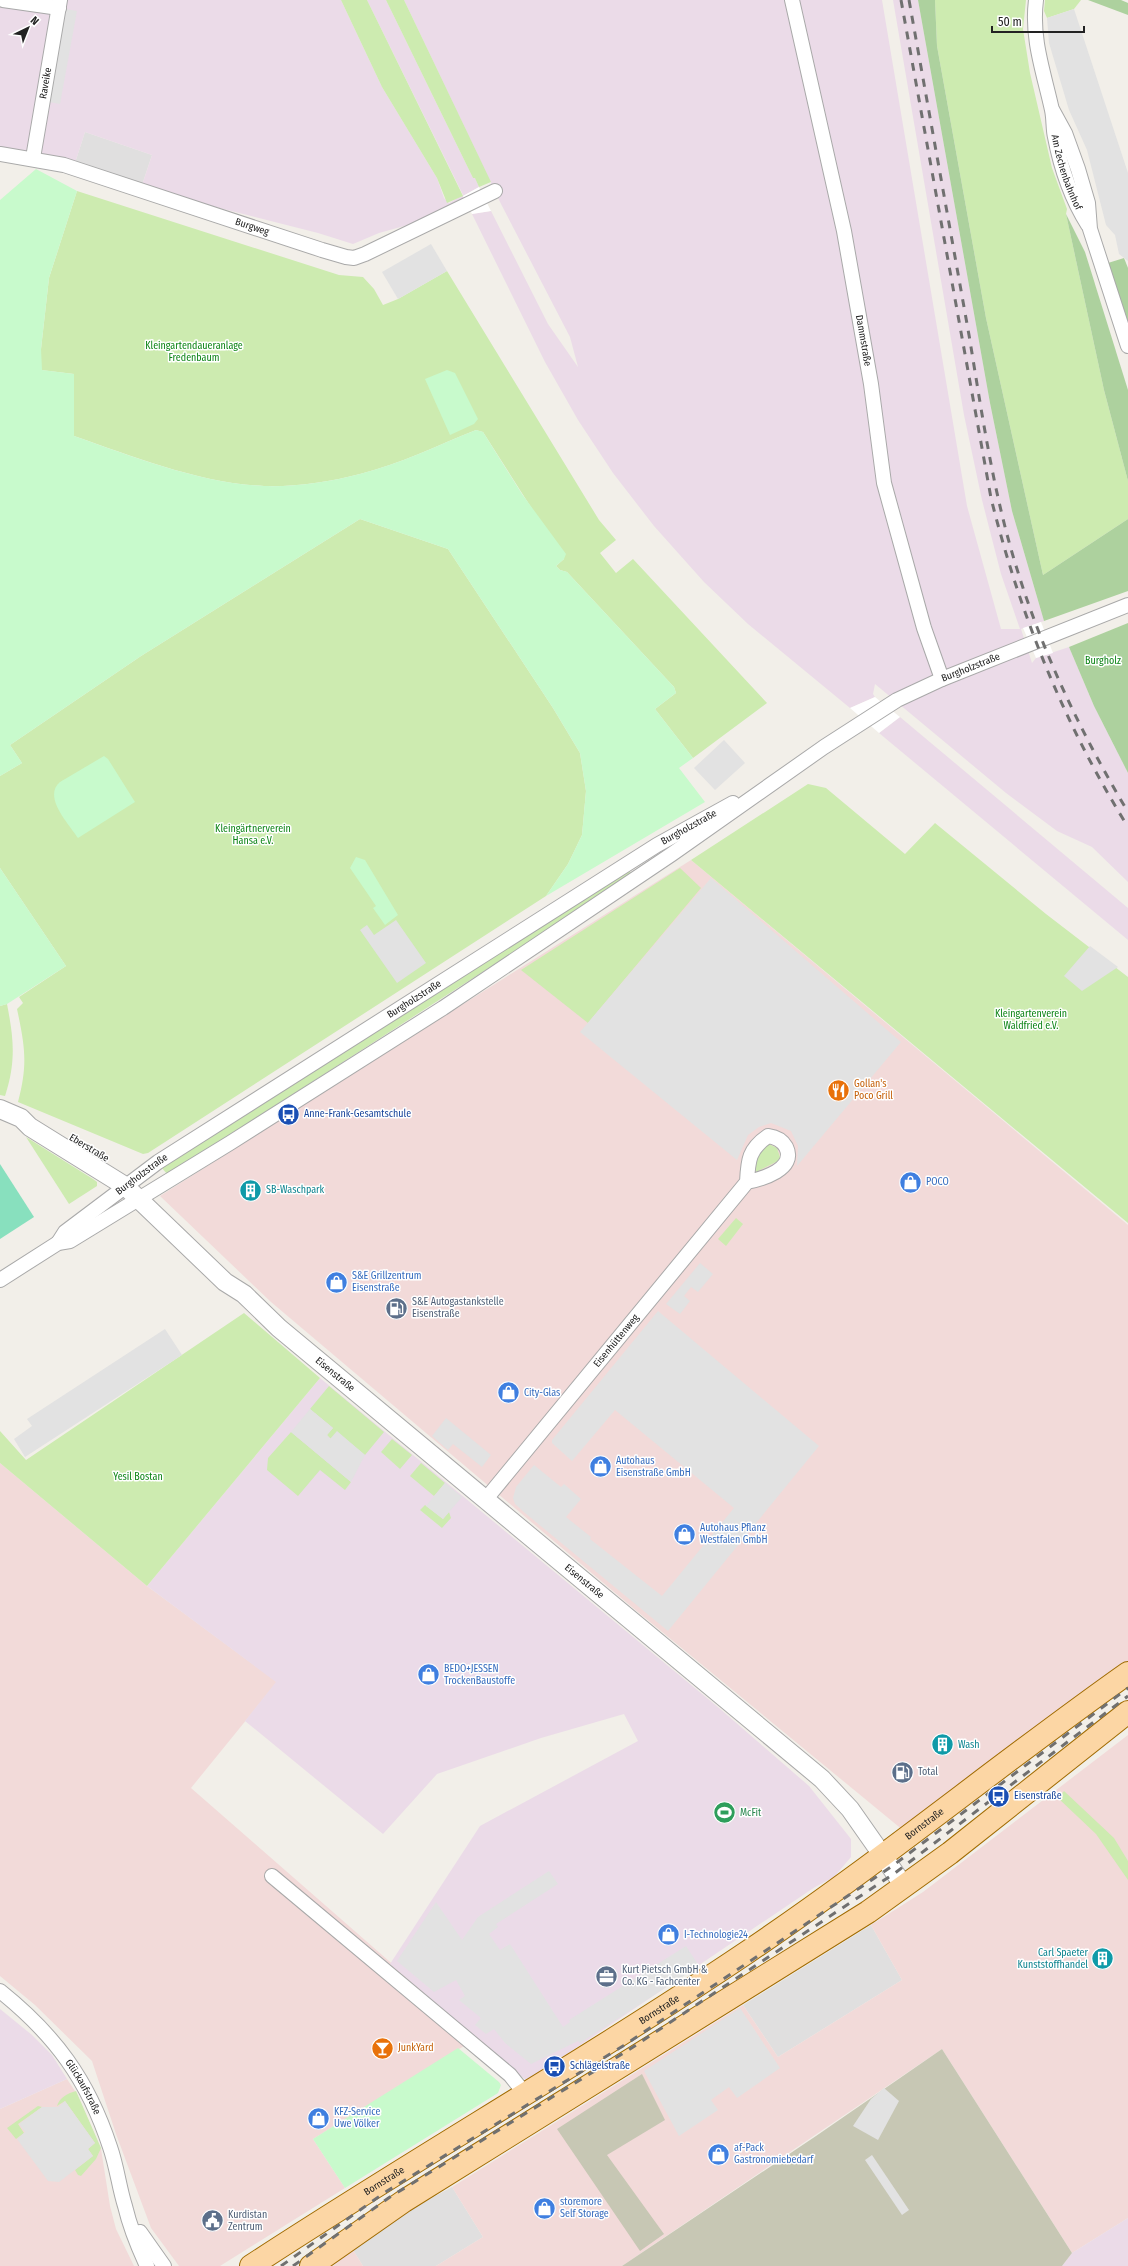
<svg xmlns="http://www.w3.org/2000/svg" width="1128" height="2266" viewBox="0 0 1128 2266" font-family="'Fira Sans Condensed',sans-serif">
	<style>
		.residential { fill: #e0dfdf }
		.commercial { fill: #f2dad9 }
		.industrial { fill: #ebdbe8 }
		.construction { fill: #c7c7b4 }
		.grass { fill: #cdebb0 }
		.forest { fill: #add19e }
		.park { fill: #c8facc }
		.pitch { fill: #88e0be }
		.parking { fill: #e2e2e2 }
		.pier { fill: #fff }
		.lines { fill: none; stroke-linecap: round; stroke-linejoin: round }
		.minor-casing { stroke: #a9a9a9; stroke-width: 16 }
		.tertiary-casing { stroke: #a9a9a9; stroke-width: 20 }
		.primary-casing { stroke: #a06b00; stroke-width: 24 }
		.minor { stroke: #fff; stroke-width: 14 }
		.tertiary { stroke: #fff; stroke-width: 18 }
		.primary { stroke: #fcd6a4; stroke-width: 22 }
		.rail { stroke: #707070; stroke-width: 3; stroke-dasharray: 8 8; stroke-linecap: butt }
		.labels { text-anchor: middle; dominant-baseline: central; stroke-width: 3; stroke-linejoin: round; paint-order: stroke }
		.street-label { font-size: 10px; fill: #222; stroke: #fff }
		.park-label { font-size: 10px; fill: #0c8416; stroke: #fff }
		.food-label { font-size: 10px; fill: #c56008; stroke: #fff; text-anchor: start }
		.transit-label { font-size: 10px; fill: #164399; stroke: #fff; text-anchor: start }
		.shop-label { font-size: 10px; fill: #366cbe; stroke: #fff; text-anchor: start }
		.culture-label { font-size: 10px; fill: #0d838f; stroke: #fff; text-anchor: start }
		.service-label { font-size: 10px; fill: #4e5e75; stroke: #fff; text-anchor: start }
		.leisure-label { font-size: 10px; fill: #27864d; stroke: #fff; text-anchor: start }
	</style>
	<rect width="100%" height="100%" fill="#f2efe9"/>
	<!-- residential -->
	<g class="residential">
		<path d="M85,132L152,155L141,188L74,166Z"/>
		<path d="M871,1925L902,1980L778,2057L743,2005Z"/>
		<path d="M452,2187L483,2237L436,2266H363L353,2250L402,2214Z"/>
	</g>
	<!-- commercial -->
	<g class="commercial">
		<path d="M691,860L1128,1225V1661L904,1831L633,1608L271,1302L160,1196Z"/>
		<path d="M0,1463L147,1586L277,1682L191,1788L477,2038L313,2139L345,2188L220,2266H179L151,2228L116,2134L92,2061L35,2005L0,1976Z"/>
		<path d="M1128,1735V2218L1072,2253L942,2049L622,2266H436L483,2237L452,2187L743,2005L778,2057L902,1980L871,1925L923,1892Z"/>
		<path d="M67,2079L77,2094L101,2149L110,2206L116,2229L134,2266H0V2109Z"/>
		<path d="M353,2250L363,2266H333Z"/>
	</g>
	<!-- industrial -->
	<g class="industrial">
		<path d="M0,0H341L382,87L437,178L444,198L449,203L463,195L367,0H386L473,178L475,177L479,187L463,196L467,205L433,218L379,233L353,244L318,233L141,188L152,155L85,132L74,166L0,149Z"/>
		<path d="M404,0H882L967,506L1001,629H1020L1001,574L982,500L964,415L893,0H918L990,403L1012,511L1044,621L1021,629L1032,663L1036,658L1069,647L1094,706L1128,773V882L1092,847L1057,831L1006,793L875,684L873,694L875,697L850,708L748,624L704,582L654,526L613,473L578,420L545,362L472,214L491,211L548,324L578,367L570,337L501,204Z"/>
		<path d="M900,717L1128,908V940L879,733Z"/>
		<path d="M320,1378L719,1708L809,1786L851,1839V1857L834,1877L815,1887L527,2081L390,1964L480,1826L638,1741L624,1714L541,1738L437,1774L383,1834L245,1721L276,1682L147,1586Z"/>
		<path d="M0,2009L32,2035L52,2055L67,2079L0,2109Z"/>
		<path d="M1128,2218V2266H1062L1072,2253Z"/>
	</g>
	<!-- construction -->
	<g class="construction">
		<path d="M942,2049L1072,2253L1062,2266H622L816,2136Z"/>
		<path d="M642,2074L665,2120L607,2155L664,2234L640,2251L557,2129Z"/>
	</g>
	<!-- grass -->
	<g class="grass">
		<path d="M341,0H367L463,196L447,203L437,178L382,87Z"/>
		<path d="M386,0H404L491,182L479,187L475,178H473Z"/>
		<path d="M935,0H1026L1023,29L1030,73L1052,168L1067,209L1066,214L1104,390L1128,481V519L1043,575L986,318L937,46Z"/>
		<path d="M1045,0H1081L1074,9L1047,18L1044,11Z"/>
		<path d="M77,191L339,275L363,277L374,289L383,305L398,299L447,271L599,520L616,540L600,553L616,573L633,559L767,703L693,758L655,709L676,693L674,687L567,572L560,570L556,566L564,559L483,432L476,430C438,445 400,464 360,474C330,482 295,487 264,486C199,483 135,457 74,436V374L41,370V349L49,278Z"/>
		<path d="M360,519L448,549L553,708L580,753L586,791L582,835L568,864L546,896L148,1153L143,1154L18,1102C28,1064 25,1047 17,1009L23,1003L19,997L66,966L0,868V776L22,763L10,745L141,656Z"/>
		<path d="M808,784L826,788L905,854L935,823L1046,914L1128,977V1223L691,860Z"/>
		<path d="M680,868L701,888L588,1023L521,970Z"/>
		<path d="M628,869L631,873L563,920L168,1175L160,1166Z"/>
		<path d="M7,1004C14,1040 16,1062 5,1096L0,1095V1006Z"/>
		<path d="M26,1137L93,1179L97,1182V1186L69,1204Z"/>
		<path d="M769,1144L777,1148L780,1157L778,1161L756,1172L754,1168L761,1148Z"/>
		<path d="M736,1218L743,1224L726,1246L718,1239Z"/>
		<path d="M244,1313L320,1378L147,1586L0,1463V1431L26,1460Z"/>
		<path d="M329,1386L384,1432L365,1455L337,1432L331,1439L327,1435L333,1428L310,1409Z"/>
		<path d="M291,1432L351,1482L345,1490L320,1470L298,1496L267,1470L268,1458Z"/>
		<path d="M392,1439L412,1455L400,1469L381,1452Z"/>
		<path d="M421,1463L445,1483L434,1496L410,1476Z"/>
		<path d="M425,1505L443,1519L449,1512L451,1518L442,1528L420,1510Z"/>
		<path d="M1064,1791L1114,1838L1128,1861V1880L1096,1834L1058,1798Z"/>
		<path d="M76,2091L101,2148L96,2159L81,2176L78,2175L75,2170L93,2156L88,2149L95,2143L65,2101L57,2106C59,2098 68,2093 76,2091Z"/>
		<path d="M38,2106L42,2107L18,2124L24,2133L16,2139L7,2128Z"/>
	</g>
	<!-- forest -->
	<g class="forest">
		<path d="M918,0H935L937,46L986,318L1043,575L1128,519V591L1044,621L1012,511L990,403Z"/>
		<path d="M1088,0H1121L1128,3V15Z"/>
		<path d="M1066,214L1085,252L1128,390V481L1104,390Z"/>
		<path d="M1124,258L1128,268V322L1108,263Z"/>
		<path d="M1128,623V773L1094,706L1069,647Z"/>
	</g>
	<!-- park -->
	<g class="park">
		<path d="M36,169L77,191L49,278L41,349L42,370L74,374V436C134,457 199,483 264,486C295,487 330,482 360,474C400,464 438,445 476,430L483,432L522,494L566,554L564,559L556,566L560,570L567,572L674,687L676,693L655,709L693,758L679,768L705,802L546,896L568,864L582,835L586,791L580,753L553,708L448,549L360,519L141,656L10,745L22,763L0,776V200Z"/>
		<path d="M447,370L455,373L478,419L474,424L450,435L425,379Z"/>
		<path d="M104,756L108,759L135,802L78,838C70,825 42,797 60,782Z"/>
		<path d="M356,857L365,860L398,915L385,925L373,908L376,906L350,868Z"/>
		<path d="M0,868L66,966L7,1004L0,1006Z"/>
		<path d="M458,2048L499,2082L501,2085L498,2093L345,2188L313,2139Z"/>
	</g>
	<!-- pitch -->
	<path class="pitch" d="M0,1164L34,1217L0,1239Z"/>
	<!-- parking -->
	<g class="parking">
		<path d="M66,9L77,11L60,104L49,102Z"/>
		<path d="M1074,9L1128,173V261L1119,254L1115,235L1106,225L1087,150L1069,110L1049,43L1047,18Z"/>
		<path d="M431,244L447,271L398,299L382,272Z"/>
		<path d="M724,740L745,763L715,790L694,768Z"/>
		<path d="M711,878L901,1042L797,1166L798,1146L791,1131L771,1123L759,1127L748,1135L737,1160L580,1032Z"/>
		<path d="M396,920L426,963L397,983L360,930L367,925L374,935Z"/>
		<path d="M1090,946L1118,967L1082,991L1064,976Z"/>
		<path d="M700,1263L713,1274L698,1292L691,1287L684,1296L690,1301L680,1314L666,1304Z"/>
		<path d="M658,1311L819,1446L668,1631L525,1513L515,1504L513,1498L516,1487L534,1465L561,1487L564,1484L581,1499L566,1517L591,1537L590,1539L662,1596L734,1508L615,1410L572,1461L552,1443V1440Z"/>
		<path d="M165,1329L182,1355L25,1457L14,1439L32,1426L27,1419Z"/>
		<path d="M310,1409L333,1428L327,1435L330,1439L337,1431L365,1455L351,1482L291,1432Z"/>
		<path d="M446,1418L491,1455L482,1467L453,1444L448,1450L432,1436Z"/>
		<path d="M445,1483L462,1497L443,1519L426,1506Z"/>
		<path d="M549,1871L558,1884L496,1924L498,1927L489,1934L500,1950L510,1944L563,2027L570,2022L569,2020L686,1946L699,1966L580,2043L578,2041L531,2064L505,2043L494,2029L486,2034L475,2025L481,2018L459,2000L465,1996L456,1980L434,1992L397,1961L436,1902L462,1940L478,1917Z"/>
		<path d="M740,2008L780,2068L737,2098L729,2087L711,2100L718,2110L679,2136L644,2071Z"/>
		<path d="M884,2088L899,2101L878,2140L853,2126L871,2099Z"/>
		<path d="M65,2101L95,2143L88,2149L93,2156L59,2182L48,2181L17,2139L25,2132L19,2124L42,2107H58Z"/>
		<path d="M872,2155L909,2210L902,2215L865,2160Z"/>
	</g>
	<!-- pier -->
	<g class="pier">
		<path d="M479,187L491,211L472,214L463,196Z"/>
		<path d="M1041,622L1053,653L1036,658L1023,628Z"/>
		<path d="M875,697L900,717L879,733L850,708Z"/>
	</g>
	<g class="lines">
		<defs>
			<g id="minor">
				<path d="M3,0L59,8"/>
				<path id="s1" d="M792,0L844,231L871,384L884,483L924,628L942,679"/>
				<path id="s2" d="M1036,0C1031,39 1044,73 1052,110C1054,119 1053,129 1055,137C1061,169 1071,198 1088,225"/>
				<path d="M1053,111L1065,133L1078,169L1088,203L1090,229L1128,346"/>
				<path id="s3" d="M0,154L64,165L322,250L346,257L354,258L365,254L495,191"/>
				<path id="s4" d="M33,158L60,0"/>
				<path id="s5" d="M58,1243L65,1232L158,1162L657,845L733,803"/>
				<path id="s6" d="M0,1280L58,1243L70,1241L230,1143L443,1008L672,854L824,747L897,700L942,679L1128,605"/>
				<path id="s7" d="M486,1499L747,1182C748,1160 749,1149 768,1136C776,1137 782,1140 786,1147C797,1169 762,1179 747,1182"/>
				<path d="M272,1876L510,2075L526,2095"/>
				<path id="s8" d="M0,1991C55,2035 88,2080 110,2147C117,2167 119,2187 125,2206C130,2227 138,2247 147,2266"/>
				<path d="M140,2232L164,2266"/>
			</g>
			<g id="tertiary">
				<path id="s9" d="M0,1109L21,1118L30,1127L125,1186L225,1282L244,1294L279,1328L332,1372L822,1779L850,1809L904,1886"/>
			</g>
			<g id="primary">
				<path id="s10" d="M251,2266C414,2159 584,2062 746,1953C877,1865 999,1764 1128,1673"/>
				<path d="M311,2266L404,2201L868,1912L950,1853L1128,1712"/>
			</g>
		</defs>
		<!-- minor casing -->
		<use href="#minor" class="minor-casing"/>
		<!-- tertiary casing -->
		<use href="#tertiary" class="tertiary-casing"/>
		<!-- primary casing -->
		<use href="#primary" class="primary-casing"/>
		<!-- minor -->
		<use href="#minor" class="minor"/>
		<!-- tertiary -->
		<use href="#tertiary" class="tertiary"/>
		<!-- primary -->
		<use href="#primary" class="primary"/>
		<!-- rail -->
		<g class="rail">
			<path d="M901,0L991,498C1020,615 1064,724 1128,827"/>
			<path d="M909,0C929,112 949,223 969,335C982,413 993,493 1017,569C1043,654 1082,735 1128,812"/>
			<path d="M281,2266L384,2193L623,2046L891,1867L1128,1688"/>
			<path d="M293,2266L390,2197L627,2051L895,1873L1128,1696"/>
		</g>
	</g>
	<!-- icons -->
	<defs>
		<symbol id="restaurant-disc" viewBox="-11 -11 22 22"><circle r="9.5" fill="#e8710a" stroke="#fff"/><path d="M-5-6h1v4h1v-4h1v4h1v-4h1v5L-1.5 .5V6h-2V.5L-5-1ZM5-6V6H3V1.5H1.5Q1.5-4 5-6Z" fill="#fff"/></symbol>
		<symbol id="bus-disc" viewBox="-11 -11 22 22"><circle r="9.5" fill="#1a4fb4" stroke="#fff"/><path d="M-5-6H5V4H4V6H2V4H-2V6H-4V4H-5ZM-3.5-4V0h7V-4ZM-3.5 1.2v1.5H-2V1.2ZM2 1.2v1.5H3.5V1.2Z" fill="#fff"/></symbol>
		<symbol id="shop-disc" viewBox="-11 -11 22 22"><circle r="9.5" fill="#3f7fe0" stroke="#fff"/><path d="M-5-2.5h2.3a2.7 3.5 0 0 1 5.4 0H5L5.5 6h-11ZM-1.5-2.5h3a1.5 2.3 0 0 0-3 0Z" fill="#fff"/></symbol>
		<symbol id="building-disc" viewBox="-11 -11 22 22"><circle r="9.5" fill="#0f9aa8" stroke="#fff"/><path d="M-4-6H4V6H1V3H-1V6H-4ZM-2.5-4.3h1.7v1.8h-1.7ZM.8-4.3h1.7v1.8H.8ZM-2.5-1h1.7V.8h-1.7ZM.8-1h1.7V.8H.8Z" fill="#fff"/></symbol>
		<symbol id="fuel-disc" viewBox="-11 -11 22 22"><circle r="9.5" fill="#5c6f8a" stroke="#fff"/><path d="M-5.5-6h7V0h2V4h1.3V-2.5L3-4.5l.8-.8L6-3V5H2.5V1h-1V6h-7ZM-4.2-4.7v3.2H.2V-4.7Z" fill="#fff"/></symbol>
		<symbol id="stadium-disc" viewBox="-11 -11 22 22"><circle r="9.5" fill="#2e9e5b" stroke="#fff"/><path d="M0-5a6.5 5 0 1 0 0 10a6.5 5 0 1 0 0-10ZM-3.5-1.8h7v3.6h-7Z" fill="#fff"/></symbol>
		<symbol id="office-disc" viewBox="-11 -11 22 22"><circle r="9.5" fill="#5c6f8a" stroke="#fff"/><path d="M-6-3h4V-5.5h4V-3h4V5H-6ZM-1-4.5V-3h2v-1.5ZM-6 0V1H6V0Z" fill="#fff"/></symbol>
		<symbol id="bar-disc" viewBox="-11 -11 22 22"><circle r="9.5" fill="#e8710a" stroke="#fff"/><path d="M-6-5H6L.8 .8V4.5H3.5V6h-7V4.5H-.8V.8Z" fill="#fff"/></symbol>
		<symbol id="civic-disc" viewBox="-11 -11 22 22"><circle r="9.5" fill="#5c6f8a" stroke="#fff"/><path d="M-.6-6.5H3V-4.5H.6V-3L4-1V1h2V6H-6V1h2V-1L-.6-3ZM-1.2 2.5V6h2.4V2.5Z" fill="#fff"/></symbol>
	</defs>
	<g fill-rule="evenodd">
		<use href="#restaurant-disc" x="826" y="1078" width="25" height="25"/>
		<use href="#bus-disc" x="276" y="1102" width="25" height="25"/>
		<use href="#shop-disc" x="898" y="1170" width="25" height="25"/>
		<use href="#building-disc" x="238" y="1178" width="25" height="25"/>
		<use href="#shop-disc" x="324" y="1270" width="25" height="25"/>
		<use href="#fuel-disc" x="384" y="1296" width="25" height="25"/>
		<use href="#shop-disc" x="496" y="1380" width="25" height="25"/>
		<use href="#shop-disc" x="588" y="1454" width="25" height="25"/>
		<use href="#shop-disc" x="672" y="1522" width="25" height="25"/>
		<use href="#shop-disc" x="416" y="1662" width="25" height="25"/>
		<use href="#building-disc" x="930" y="1732" width="25" height="25"/>
		<use href="#fuel-disc" x="890" y="1760" width="25" height="25"/>
		<use href="#bus-disc" x="986" y="1784" width="25" height="25"/>
		<use href="#stadium-disc" x="712" y="1800" width="25" height="25"/>
		<use href="#shop-disc" x="656" y="1922" width="25" height="25"/>
		<use href="#building-disc" x="1090" y="1946" width="25" height="25"/>
		<use href="#office-disc" x="594" y="1964" width="25" height="25"/>
		<use href="#bar-disc" x="370" y="2036" width="25" height="25"/>
		<use href="#bus-disc" x="542" y="2054" width="25" height="25"/>
		<use href="#shop-disc" x="306" y="2106" width="25" height="25"/>
		<use href="#shop-disc" x="706" y="2142" width="25" height="25"/>
		<use href="#shop-disc" x="532" y="2196" width="25" height="25"/>
		<use href="#civic-disc" x="200" y="2208" width="25" height="25"/>
	</g>
	<g class="labels">
		<!-- street labels -->
		<g class="street-label">
			<text stroke="none"><textPath href="#s4" startOffset="76">Raveike</textPath></text>
			<text stroke="none"><textPath href="#s2" startOffset="176">Am Zechenbahnhof</textPath></text>
			<text stroke="none"><textPath href="#s3" startOffset="263">Burgweg</textPath></text>
			<text stroke="none"><textPath href="#s1" startOffset="348">Dammstraße</textPath></text>
			<text stroke="none"><textPath href="#s6" startOffset="1150">Burgholzstraße</textPath></text>
			<text stroke="none"><textPath href="#s5" startOffset="757">Burgholzstraße</textPath></text>
			<text stroke="none"><textPath href="#s5" startOffset="433">Burgholzstraße</textPath></text>
			<text transform="translate(89 1148) rotate(31)">Eberstraße</text>
			<text stroke="none"><textPath href="#s5" startOffset="109">Burgholzstraße</textPath></text>
			<text stroke="none"><textPath href="#s7" startOffset="205">Eisenhüttenweg</textPath></text>
			<text stroke="none"><textPath href="#s9" startOffset="430">Eisenstraße</textPath></text>
			<text stroke="none"><textPath href="#s9" startOffset="754">Eisenstraße</textPath></text>
			<text stroke="none"><textPath href="#s10" startOffset="806">Bornstraße</textPath></text>
			<text stroke="none"><textPath href="#s10" startOffset="482">Bornstraße</textPath></text>
			<text stroke="none"><textPath href="#s8" startOffset="128">Glückaufstraße</textPath></text>
			<text stroke="none"><textPath href="#s10" startOffset="158">Bornstraße</textPath></text>
		</g>
		<!-- park labels -->
		<g class="park-label">
			<text x="194" y="346">Kleingartendaueranlage<tspan x="194" dy="12">Fredenbaum</tspan></text>
			<text x="1103" y="661">Burgholz</text>
			<text x="253" y="829">Kleingärtnerverein<tspan x="253" dy="12">Hansa e.V.</tspan></text>
			<text x="1031" y="1014">Kleingartenverein<tspan x="1031" dy="12">Waldfried e.V.</tspan></text>
			<text x="138" y="1477">Yesil Bostan</text>
		</g>
		<!-- food labels -->
		<g class="food-label">
			<text x="854" y="1084">Gollan's<tspan x="854" dy="12">Poco Grill</tspan></text>
			<text x="398" y="2048">JunkYard</text>
		</g>
		<!-- transit labels -->
		<g class="transit-label">
			<text x="304" y="1114">Anne-Frank-Gesamtschule</text>
			<text x="1014" y="1796">Eisenstraße</text>
			<text x="570" y="2066">Schlägelstraße</text>
		</g>
		<!-- shop labels -->
		<g class="shop-label">
			<text x="926" y="1182">POCO</text>
			<text x="352" y="1276">S&amp;E Grillzentrum<tspan x="352" dy="12">Eisenstraße</tspan></text>
			<text x="524" y="1393">City-Glas</text>
			<text x="616" y="1461">Autohaus<tspan x="616" dy="12">Eisenstraße GmbH</tspan></text>
			<text x="700" y="1528">Autohaus Pflanz<tspan x="700" dy="12">Westfalen GmbH</tspan></text>
			<text x="444" y="1669">BEDO+JESSEN<tspan x="444" dy="12">TrockenBaustoffe</tspan></text>
			<text x="684" y="1935">I-Technologie24</text>
			<text x="334" y="2112">KFZ-Service<tspan x="334" dy="12">Uwe Völker</tspan></text>
			<text x="734" y="2148">af-Pack<tspan x="734" dy="12">Gastronomiebedarf</tspan></text>
			<text x="560" y="2202">storemore<tspan x="560" dy="12">Self Storage</tspan></text>
		</g>
		<!-- culture labels -->
		<g class="culture-label">
			<text x="266" y="1190">SB-Waschpark</text>
			<text x="958" y="1745">Wash</text>
			<text x="1088" y="1953" text-anchor="end">Carl Spaeter<tspan x="1088" dy="12">Kunststoffhandel</tspan></text>
		</g>
		<!-- service labels -->
		<g class="service-label">
			<text x="412" y="1302">S&amp;E Autogastankstelle<tspan x="412" dy="12">Eisenstraße</tspan></text>
			<text x="918" y="1772">Total</text>
			<text x="622" y="1970">Kurt Pietsch GmbH &amp;<tspan x="622" dy="12">Co. KG - Fachcenter</tspan></text>
			<text x="228" y="2215">Kurdistan<tspan x="228" dy="12">Zentrum</tspan></text>
		</g>
		<!-- leisure labels -->
		<g class="leisure-label">
			<text x="740" y="1813">McFit</text>
		</g>
	</g>
	<!-- north arrow -->
	<g transform="translate(28 28) rotate(43)" stroke="#ffffff" stroke-width="3" paint-order="stroke">
	<path d="M0-3L7 15L0 10L-7 15Z" fill="#222222"/>
	<text y="-6" font-size="11" font-weight="bold" text-anchor="middle" fill="#222222">N</text>
	</g>
	<!-- scale -->
	<path d="M992 26v6h92v-6" fill="none" stroke="#222222" stroke-width="2"/>
	<text x="998" y="26" font-size="12" fill="#222222" stroke="#ffffff" stroke-width="3" paint-order="stroke">50 m</text>
</svg>
